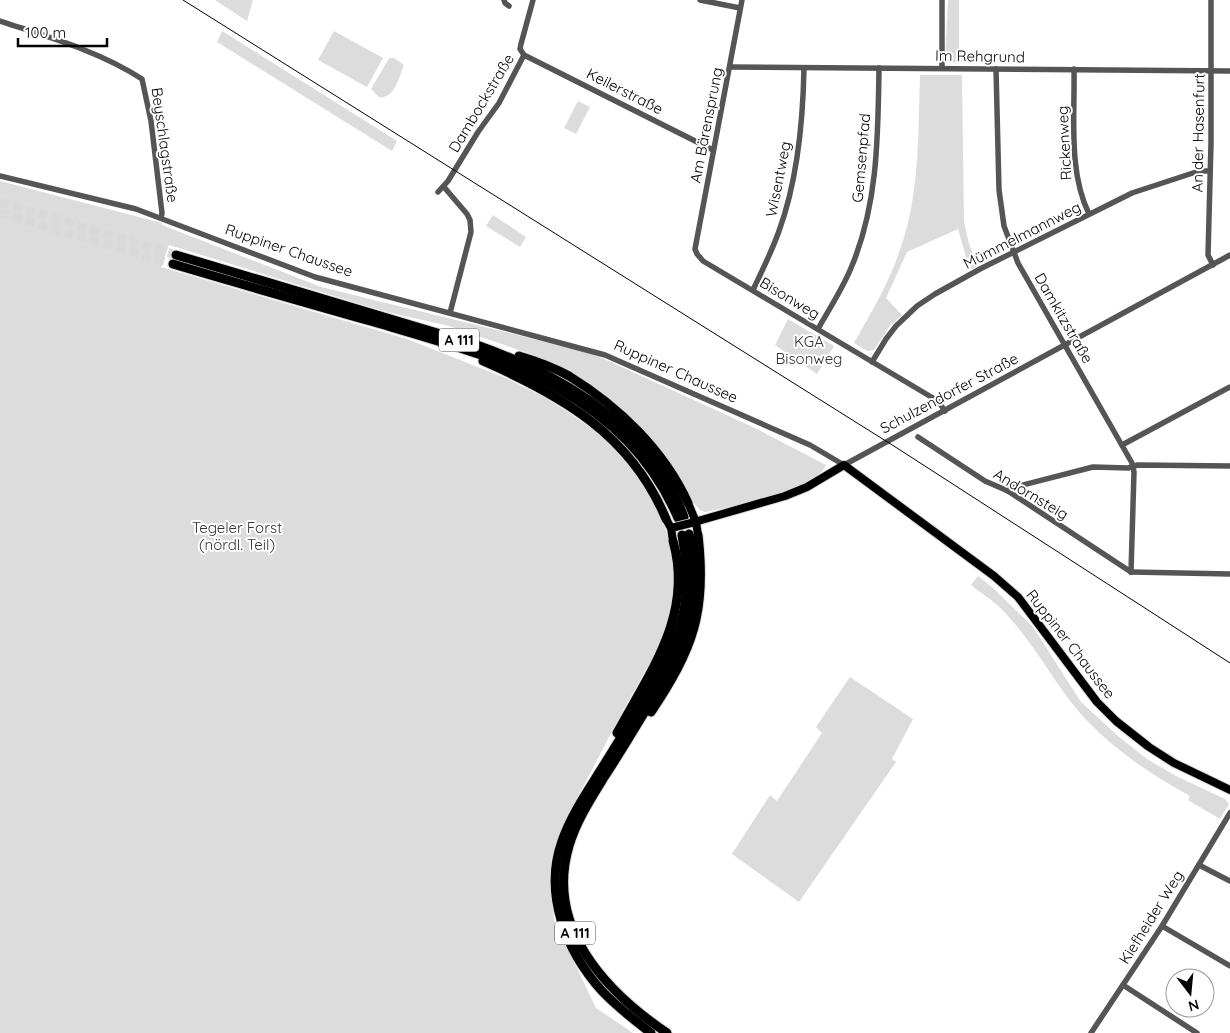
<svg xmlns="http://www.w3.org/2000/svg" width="1230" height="1033" viewBox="0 0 1230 1033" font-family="Quicksand,sans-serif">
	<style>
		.green { fill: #dcdcdc }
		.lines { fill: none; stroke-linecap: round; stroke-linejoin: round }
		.highway-tunnel { stroke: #d9d9d9; stroke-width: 9; stroke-dasharray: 9 4.5; stroke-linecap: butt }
		.major-casing { stroke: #dbdbdb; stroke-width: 10 }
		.highway-casing { stroke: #dbdbdb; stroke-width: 11 }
		.minor { stroke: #555; stroke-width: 5.5 }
		.major { stroke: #000; stroke-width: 8 }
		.highway { stroke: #000; stroke-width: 9 }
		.tram { stroke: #000; stroke-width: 1 }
		.major-bridge-casing { stroke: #dbdbdb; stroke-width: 10; stroke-linecap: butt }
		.major-bridge { stroke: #000; stroke-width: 8 }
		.labels { text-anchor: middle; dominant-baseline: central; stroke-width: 4; stroke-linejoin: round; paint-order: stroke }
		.shield { fill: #fff; stroke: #4c4c4c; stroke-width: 1 }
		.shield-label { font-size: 14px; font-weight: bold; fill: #000 }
		.street-label { font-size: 15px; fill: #000; stroke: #fff }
		.park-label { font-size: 15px; fill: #333; stroke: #fff }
	</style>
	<rect width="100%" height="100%" fill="#fff"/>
	<!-- green -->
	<g class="green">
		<path d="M215,0H253L247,21Z"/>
		<path d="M948,0H959V58L963,62H945Z"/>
		<path d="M222,31L397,141L392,151L217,42Z"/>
		<path d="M334,31L383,58L367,87L318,60Z"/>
		<path d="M390,58H394L404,65C399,77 395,99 379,97L371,89L388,60Z"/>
		<path d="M920,75H962L964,222L969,244L978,266L972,269L966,257L958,229L907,252L886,298L902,315L889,327L874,350L867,351L854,343C871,313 889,283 900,250C920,194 918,134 920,75Z"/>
		<path d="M578,101L590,107L576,134L564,128Z"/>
		<path d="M0,181L162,223V225L321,287L591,353L755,428L826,465C816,490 731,507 705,512L700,510L693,502L666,457L652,440L626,414L602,393L562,369L525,352L449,326L383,311L169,245L161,267L407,339L508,379L550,400L594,430L617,451L636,473L652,497L665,528L672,555L675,575L673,608L664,637L620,716L572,808L555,845L551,862L550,887L554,920L596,1008L633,1033H0Z"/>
		<path d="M493,215L526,237L520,247L486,226Z"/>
		<path d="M788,319L834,346L817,374L775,345Z"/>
		<path d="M978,576L993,588L1033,627L1081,702L1119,737L1147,759L1176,776L1225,799L1229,804L1220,819L1188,800L1190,796C1151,775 1110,747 1080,713C1051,679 1030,635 996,604C988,597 979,592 971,585Z"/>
		<path d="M850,677L913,719L892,759L896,762L799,902L732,854L770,795L777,801L822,733L816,727Z"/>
	</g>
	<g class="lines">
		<!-- highway-tunnel -->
		<g class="highway-tunnel">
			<path d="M0,202L176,255"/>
			<path d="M0,213L173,264"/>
		</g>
		<defs>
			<g id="major">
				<path d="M688,503L696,522L698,535"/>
				<path d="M666,519L671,528L673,541"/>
				<path d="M691,523L785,496L807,487L844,465L994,576L1018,597L1097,702L1116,721L1149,747L1174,763L1230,790"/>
			</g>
			<g id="highway">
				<path d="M176,255L474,344C560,374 651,426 684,517"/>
				<path d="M173,264C240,284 307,303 374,322C497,358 622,389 678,518"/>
				<path d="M519,356C536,361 553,367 569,376C618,406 664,450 688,503"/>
				<path d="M483,361C563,396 631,435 666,519"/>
				<path d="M651,712C693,649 707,612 698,535"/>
				<path d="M617,733C650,672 694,614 673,541"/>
				<path d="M651,1033C634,1020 617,1007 602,991C566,951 543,894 562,841C571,815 587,792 602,768C620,739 638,710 655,681C685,626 693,597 682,535"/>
				<path d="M667,1033C605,991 545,927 569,846C576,822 590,800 603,779C616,759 629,738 641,718C659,688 679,657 688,623C696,593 695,564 689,534"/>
			</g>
		</defs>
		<!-- major casing -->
		<use href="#major" class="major-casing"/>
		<!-- highway casing -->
		<use href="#highway" class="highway-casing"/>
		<!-- minor -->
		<g class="minor">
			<path d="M504,0L505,3L509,6"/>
			<path d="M533,0L521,44L520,49L524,55L713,150"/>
			<path d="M700,0L740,8"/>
			<path d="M742,0L695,249L697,254L703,261L938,401L945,411"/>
			<path d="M1211,0V143L1208,255L1213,265"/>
			<path d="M0,21C48,37 99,51 142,79L151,121L162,213L161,218"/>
			<path d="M730,67L1230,71"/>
			<path d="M942,68V0"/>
			<path d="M996,69L999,190L1004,226L1018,263L1132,463L1134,472L1131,572"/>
			<path d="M1074,69C1075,116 1068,171 1089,214"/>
			<path d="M0,176L136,209L315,277L605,355L810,445L844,465L1230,255"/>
			<path d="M444,187L467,214L470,220L471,232L450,313"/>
			<path d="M438,192L448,181L478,132L499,103L524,55"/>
			<path d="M753,290C762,271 772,251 779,231C798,179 803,122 804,68"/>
			<path d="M818,329C829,309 842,290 851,268C878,205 878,136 879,68"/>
			<path d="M872,362L886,339L896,326L917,306L935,294L980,269L1132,193L1199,171H1210"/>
			<path d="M918,437L985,481L1008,491L1131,572"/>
			<path d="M1122,445L1230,387"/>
			<path d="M1008,491L1011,488L1093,467L1128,468L1138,465L1230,466"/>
			<path d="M1131,572L1230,574"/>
			<path d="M1199,865L1230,881"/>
			<path d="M1162,926L1230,966"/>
			<path d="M1123,985L1197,1033"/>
			<path d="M1091,1033L1162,926L1230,813"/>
		</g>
		<!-- major -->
		<use href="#major" class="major"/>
		<!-- highway -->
		<use href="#highway" class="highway"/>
		<!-- tram -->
		<path class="tram" d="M183,0L897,448L1230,663"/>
		<defs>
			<path id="major-bridge" d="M675,527L691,523"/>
		</defs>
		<!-- major-bridge casing -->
		<use href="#major-bridge" class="major-bridge-casing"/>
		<!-- major-bridge -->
		<use href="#major-bridge" class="major-bridge"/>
	</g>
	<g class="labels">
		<!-- shield labels -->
		<g class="shield">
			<rect x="439" y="328.5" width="40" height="23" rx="4"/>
			<rect x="555" y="921.5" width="40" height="23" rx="4"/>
		</g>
		<g class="shield-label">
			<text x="459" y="340">A 111</text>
			<text x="575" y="933">A 111</text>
		</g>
		<!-- street labels -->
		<g class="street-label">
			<text transform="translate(980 56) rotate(1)">Im Rehgrund</text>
			<text transform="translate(625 91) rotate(27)">Keilerstraße</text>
			<text transform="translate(481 103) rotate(-59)">Dambockstraße</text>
			<text transform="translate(706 125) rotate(-79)">Am Bärensprung</text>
			<text transform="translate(1198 133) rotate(-89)">An der Hasenfurt</text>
			<text transform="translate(1064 143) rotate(-93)">Rickenweg</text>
			<text transform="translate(165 145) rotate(82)">Beyschlagstraße</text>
			<text transform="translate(861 158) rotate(-85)">Gemsenpfad</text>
			<text transform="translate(778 179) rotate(-79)">Wisentweg</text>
			<text transform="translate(1022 235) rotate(-27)">Mümmelmannweg</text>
			<text transform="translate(289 250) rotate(19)">Ruppiner Chaussee</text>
			<text transform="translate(790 298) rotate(31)">Bisonweg</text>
			<text transform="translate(1064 318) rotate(60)">Damkitzstraße</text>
			<text transform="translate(676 371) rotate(24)">Ruppiner Chaussee</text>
			<text transform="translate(949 393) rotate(-28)">Schulzendorfer Straße</text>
			<text transform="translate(1031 494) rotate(31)">Andornsteig</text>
			<text transform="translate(1071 644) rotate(52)">Ruppiner Chaussee</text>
			<text transform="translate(1151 917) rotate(-58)">Kiefheider Weg</text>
		</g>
		<!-- park labels -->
		<g class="park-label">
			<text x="809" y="341">KGA<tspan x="809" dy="17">Bisonweg</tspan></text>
			<text x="237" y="527">Tegeler Forst<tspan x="237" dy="17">(nördl. Teil)</tspan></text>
		</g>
	</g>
	<!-- north arrow -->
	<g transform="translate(1190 993) rotate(164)"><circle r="24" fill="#ffffff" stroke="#999999"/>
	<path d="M0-4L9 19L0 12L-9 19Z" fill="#000000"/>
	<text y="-8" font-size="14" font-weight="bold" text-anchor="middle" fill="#000000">N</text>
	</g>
	<!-- scale -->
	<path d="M18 38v8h89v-8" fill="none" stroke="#000000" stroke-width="2.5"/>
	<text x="25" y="38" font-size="15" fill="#000000" stroke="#ffffff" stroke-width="4" paint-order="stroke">100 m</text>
</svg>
